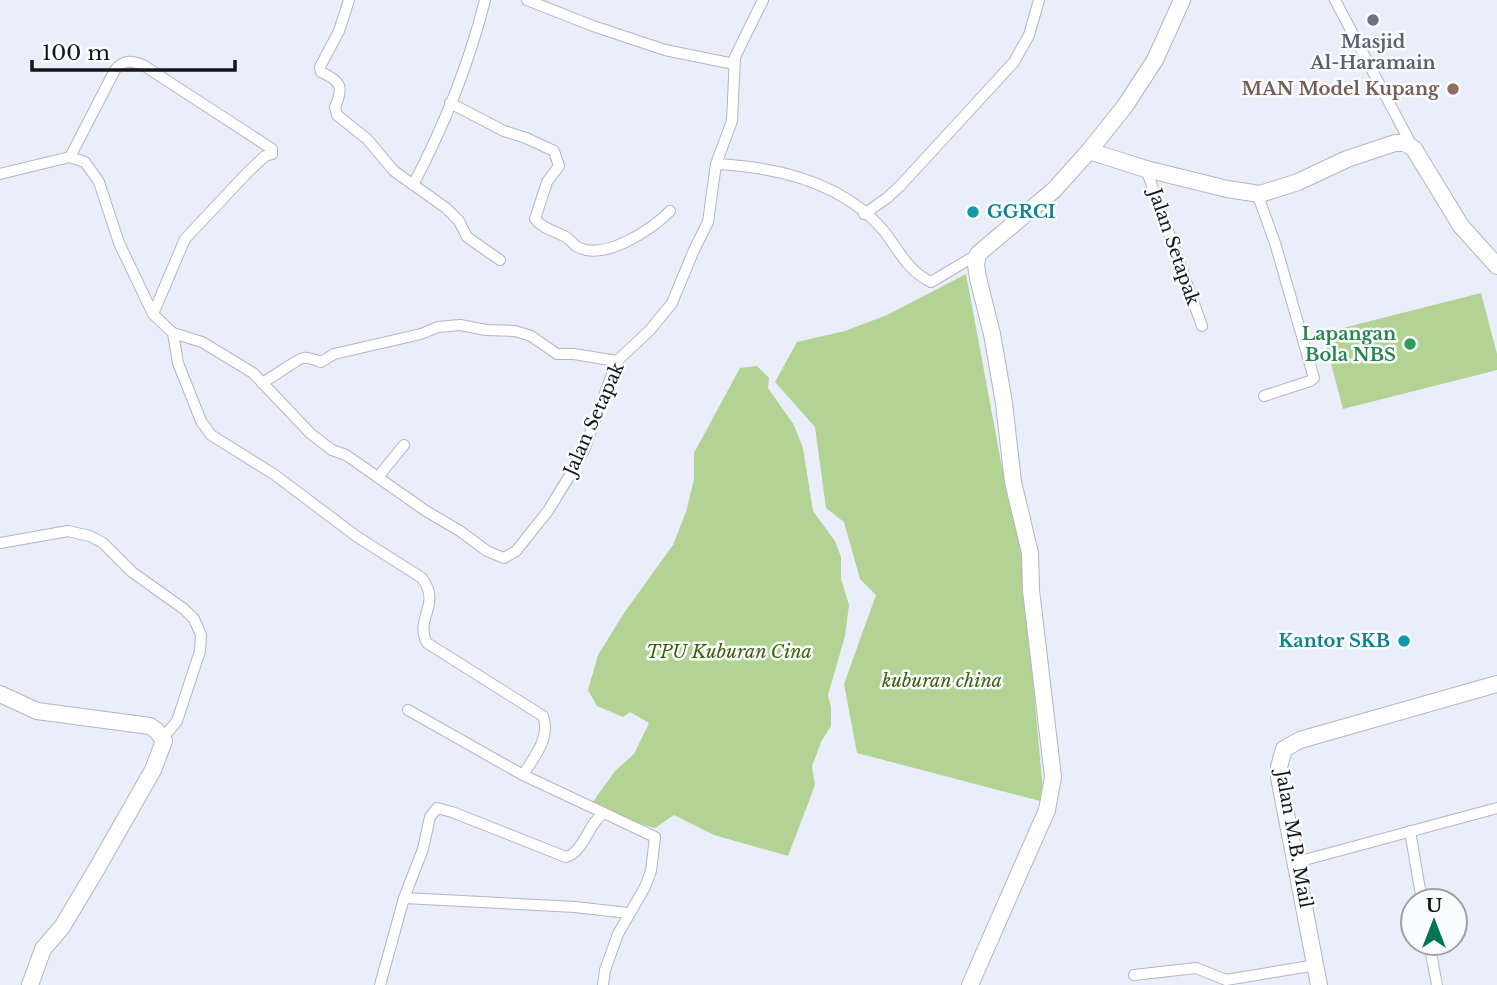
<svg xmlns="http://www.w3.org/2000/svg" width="1497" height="985" viewBox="0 0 1497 985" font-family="'Libre Baskerville',serif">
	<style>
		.green { fill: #b2d394 }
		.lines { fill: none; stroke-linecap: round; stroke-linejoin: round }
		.street-casing { stroke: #b1b6c0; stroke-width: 12 }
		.secondary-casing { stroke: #b1b6c0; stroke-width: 18 }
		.street { stroke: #fff; stroke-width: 10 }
		.secondary { stroke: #fff; stroke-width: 16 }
		.worship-dot { fill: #6b7280; stroke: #fbfcfe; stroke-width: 2.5 }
		.education-dot { fill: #8d6e63; stroke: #fbfcfe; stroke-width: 2.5 }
		.culture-dot { fill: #0f9aa8; stroke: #fbfcfe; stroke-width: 2.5 }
		.leisure-dot { fill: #2e9e5b; stroke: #fbfcfe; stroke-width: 2.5 }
		.labels { text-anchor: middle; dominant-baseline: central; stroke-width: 5; stroke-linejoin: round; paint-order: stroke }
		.worship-label { font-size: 18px; font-weight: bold; fill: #5b616d; stroke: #fbfcfe }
		.education-label { font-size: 18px; font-weight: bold; fill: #785e54; stroke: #fbfcfe; text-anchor: end }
		.culture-label { font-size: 18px; font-weight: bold; fill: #0d838f; stroke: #fbfcfe; text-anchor: start }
		.street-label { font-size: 18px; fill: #15161a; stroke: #fbfcfe }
		.leisure-label { font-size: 18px; font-weight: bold; fill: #27864d; stroke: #fbfcfe; text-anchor: end }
		.park-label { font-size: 18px; font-style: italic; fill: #3d610a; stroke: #fbfcfe }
	</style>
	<rect width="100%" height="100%" fill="#eaeefa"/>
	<!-- green -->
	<g class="green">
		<path d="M966,274L1001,462L1021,550L1044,802L857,753L844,684L876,595L860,579L844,522L826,508L815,427L775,382L797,342L845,331L887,315Z"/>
		<path d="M1481,293L1497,354V370L1343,409L1323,333Z"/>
		<path d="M757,366L769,378L768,388L794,425L803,448L813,511L835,541L841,557V579L849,605L845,636L828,695L831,708V726L821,742L812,766L815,785L788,856L714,835L674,815L655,828L627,820L592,803L615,771L634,754L649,723L630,712L623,717L597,706L588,690L598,655L624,613L673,545L686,512L694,479V453L740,368Z"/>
	</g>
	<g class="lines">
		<defs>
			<g id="street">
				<path d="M349,0L339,31L320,67L321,72C341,81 344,87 335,107L337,115L367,139L394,171L446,208L459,221L467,237L500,260"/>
				<path d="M527,0L593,26L665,50L734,64"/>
				<path d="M1335,0L1412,146"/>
				<path d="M450,103L504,131L526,138L554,151L559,166L547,182L535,219C542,228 554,231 564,236C569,238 572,243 576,246C603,263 652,229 670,211"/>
				<path d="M70,157L115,70C123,60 131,60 143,65L272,149V154L265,156L247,173L185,239L153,314"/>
				<path d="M716,164C777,167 843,182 884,231C899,251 908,271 931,282L978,254"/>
				<path d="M1146,169L1202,326"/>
				<path d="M0,174L70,157L85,162L99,182L119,243L153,314L173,333L202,342L253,373L311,434L332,450L346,455L426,511L460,531L487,551L504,558L516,551L548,511L570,475L584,450L617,361L650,330L672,303L694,250L708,222L716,164L732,121L735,57L763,0"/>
				<path d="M413,185C444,126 469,64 485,0"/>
				<path d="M1257,193L1275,243L1314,378L1310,381L1264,396"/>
				<path d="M864,214L887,198L900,186L1014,62L1029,35L1039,0"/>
				<path d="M173,333L178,363L201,421L211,435L275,475L356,536L422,578C442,605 414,618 427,643L543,716C551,738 534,757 523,775"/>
				<path d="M262,383C270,379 299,358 303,358C308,357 316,360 321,362L334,354L421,334L438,327L460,325L486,330L515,331L531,336L557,354H574L617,361"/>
				<path d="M378,477L404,445"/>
				<path d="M0,543L68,531L90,536L103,543L132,572L184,609L194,619L201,635L200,651L177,721L162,739"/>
				<path d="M408,710L523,775L604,813"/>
				<path d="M1410,831L1422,901"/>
				<path d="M1297,862L1497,808"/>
				<path d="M404,898L575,907L628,913"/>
				<path d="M1429,943L1437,985"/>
				<path d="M1134,975L1196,968L1226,980L1316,965"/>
				<path d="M380,985L404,898L423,849L430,817L437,808L452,812L566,857C585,851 588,823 604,813L655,837L651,871L645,887L618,934L605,970L603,985"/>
			</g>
			<g id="secondary">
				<path d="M1089,151L1146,169L1227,189L1260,194L1298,182L1347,159L1395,143H1405L1414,149L1461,226L1497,266"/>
				<path d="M0,694L37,711L150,726L157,731L164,741L153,770L96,870L62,927L43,949L30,985"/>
				<path d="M970,985L1047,810L1053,777L1031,590L1030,553L1013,482L1004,403L992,334L978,278L976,265L978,254L1054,190L1089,151L1125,106L1155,60L1182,0"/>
				<path d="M1319,985L1279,777V767L1284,749L1300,740L1497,684"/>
			</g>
		</defs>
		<!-- street casing -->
		<use href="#street" class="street-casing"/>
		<!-- secondary casing -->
		<use href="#secondary" class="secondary-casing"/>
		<!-- street -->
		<use href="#street" class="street"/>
		<!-- secondary -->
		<use href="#secondary" class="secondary"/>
	</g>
	<!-- markers -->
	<circle class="worship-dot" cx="1373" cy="20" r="7"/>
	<circle class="education-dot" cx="1453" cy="89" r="7"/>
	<g class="culture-dot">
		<circle cx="973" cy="212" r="7"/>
		<circle cx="1404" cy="641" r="7"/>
	</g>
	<circle class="leisure-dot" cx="1410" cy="344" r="7"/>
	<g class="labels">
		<!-- worship labels -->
		<g class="worship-label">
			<text x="1373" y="42">Masjid<tspan x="1373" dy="21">Al-Haramain</tspan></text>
		</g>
		<!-- education labels -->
		<g class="education-label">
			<text x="1439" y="89">MAN Model Kupang</text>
		</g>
		<!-- culture labels -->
		<g class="culture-label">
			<text x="987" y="212">GGRCI</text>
			<text x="1390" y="641" text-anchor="end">Kantor SKB</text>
		</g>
		<!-- street labels -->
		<g class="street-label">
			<text transform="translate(1174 247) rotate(71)">Jalan Setapak</text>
			<text transform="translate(594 419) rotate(-66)">Jalan Setapak</text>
			<text transform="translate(1294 839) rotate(80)">Jalan M.B. Mail</text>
		</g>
		<!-- leisure labels -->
		<g class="leisure-label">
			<text x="1396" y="334">Lapangan<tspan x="1396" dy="21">Bola NBS</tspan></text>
		</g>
		<!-- park labels -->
		<g class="park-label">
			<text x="729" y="652">TPU Kuburan Cina</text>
			<text x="942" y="681">kuburan china</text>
		</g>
	</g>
	<!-- north arrow -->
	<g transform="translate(1434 922)"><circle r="33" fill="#fbfcfe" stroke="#9fa0a3" stroke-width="2"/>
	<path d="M0-5L12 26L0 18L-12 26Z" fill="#017651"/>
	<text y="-10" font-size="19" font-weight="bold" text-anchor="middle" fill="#15161a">U</text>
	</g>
	<!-- scale -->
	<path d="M32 60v10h203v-10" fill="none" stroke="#15161a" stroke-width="3.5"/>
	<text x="42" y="60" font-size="21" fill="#15161a" stroke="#fbfcfe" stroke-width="5" paint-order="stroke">100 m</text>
</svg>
